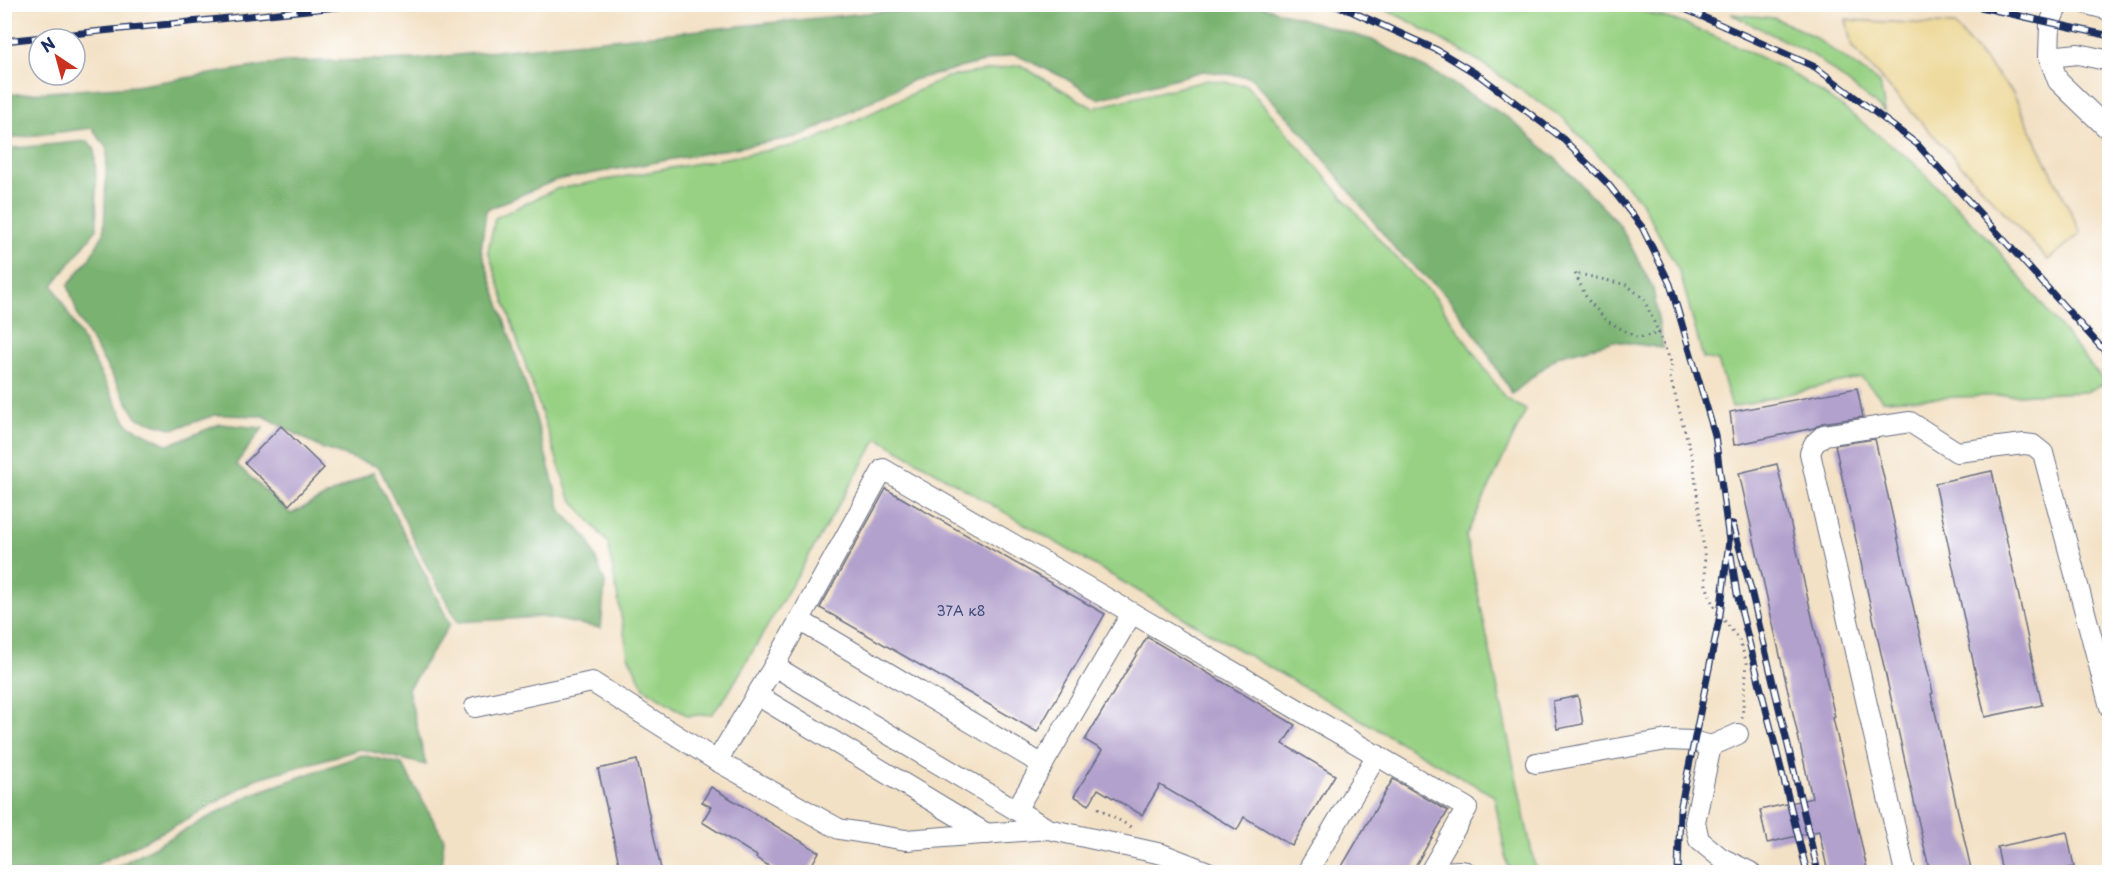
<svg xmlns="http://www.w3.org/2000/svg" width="2114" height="877" viewBox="0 0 2114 877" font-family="'Playpen Sans',sans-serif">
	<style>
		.green { fill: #98d183; stroke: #5a8070; stroke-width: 1.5 }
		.forest { fill: #7ab371; stroke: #4a7168; stroke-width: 1.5 }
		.sand { fill: #eeda9e; stroke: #84847e; stroke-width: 1.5 }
		.building { fill: #b2a1cc }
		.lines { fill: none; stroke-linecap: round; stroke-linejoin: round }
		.minor-casing { stroke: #676d82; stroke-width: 22 }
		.path { stroke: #676d82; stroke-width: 3; stroke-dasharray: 1.5 4.5; stroke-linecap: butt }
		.minor { stroke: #fff; stroke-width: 20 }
		.rail-casing { stroke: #1b2f5e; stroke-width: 7 }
		.rail { stroke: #fff; stroke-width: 4.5; stroke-dasharray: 14; stroke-linecap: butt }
		.labels { text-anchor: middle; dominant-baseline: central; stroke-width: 5; stroke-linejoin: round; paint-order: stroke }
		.number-label { font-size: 14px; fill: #414c7a }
	</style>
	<rect width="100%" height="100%" fill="#fff"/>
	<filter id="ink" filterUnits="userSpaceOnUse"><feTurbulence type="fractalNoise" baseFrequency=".0167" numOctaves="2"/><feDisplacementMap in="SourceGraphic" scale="12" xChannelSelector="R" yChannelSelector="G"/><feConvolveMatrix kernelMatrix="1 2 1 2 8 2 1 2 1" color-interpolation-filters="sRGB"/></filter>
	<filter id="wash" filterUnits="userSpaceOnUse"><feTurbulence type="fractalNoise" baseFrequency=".008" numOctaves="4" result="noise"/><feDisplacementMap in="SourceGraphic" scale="24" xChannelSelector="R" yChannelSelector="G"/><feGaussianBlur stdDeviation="1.35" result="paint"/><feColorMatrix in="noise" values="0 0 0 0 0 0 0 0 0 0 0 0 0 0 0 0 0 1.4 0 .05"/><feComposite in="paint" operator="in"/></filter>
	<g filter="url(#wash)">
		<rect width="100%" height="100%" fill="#f3e1c5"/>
		<!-- green -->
		<g class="green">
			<path d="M1605,4L1625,6L1680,22L1730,43L1787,70L1841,106L1912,161L1994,245L2105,383L2086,392L1883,400L1861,377L1732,407L1718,361L1703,358L1680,273L1640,200L1564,119L1477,60L1409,21L1375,5Z"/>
			<path d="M1731,14L1775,18L1811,35L1880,83L1885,112L1813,55Z"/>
			<path d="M1020,65L1093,108L1208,80L1246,85L1385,246L1435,297L1505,398L1526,410L1466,536L1536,872H1509L1494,796L1232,646L878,438L727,695L712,714L688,716L644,688L628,655L608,543L569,496L488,251L495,218L556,189L808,143L947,77Z"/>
		</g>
		<!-- forest -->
		<g class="forest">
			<path d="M1012,4L1258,5L1372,40L1442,77L1510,119L1554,157L1619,224L1653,288L1663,348L1614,341L1558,356L1512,394L1480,341L1446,295L1396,250L1305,135L1250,77L1203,71L1098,99L1065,78L1014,54L913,80L802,136L556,180L486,210L481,250L531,401L561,511L588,539L605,583L601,628L542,617L458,622L424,561L379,467L321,448L264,416L215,415L174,429L137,418L79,319L68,285L89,259L104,233L107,149L92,128L5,139V95L135,86L286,62L418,59L876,12L1004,7Z"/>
			<path d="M88,141L95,150L97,229L53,285L128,425L168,445L220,424L263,428L236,464L291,514L373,472L450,624L408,689L426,765L361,749L255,779L188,819L82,872H5V149Z"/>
			<path d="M362,755L402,764L444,839L441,866L334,872H107L252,794Z"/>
		</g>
		<!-- sand -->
		<path class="sand" d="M1846,20L1954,25L2013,93L2081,233L2048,260L1852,47Z"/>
		<g id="blocks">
			<!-- building -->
			<g class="building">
				<path d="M1857,388L1863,417L1822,423L1814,428L1734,445L1730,412Z"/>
				<path d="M281,426L324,468L289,505L245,463Z"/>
				<path d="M1875,439L1933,693L1931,694L1972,873H1930L1896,721L1835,445Z"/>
				<path d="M1777,464L1835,717L1833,718L1868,873H1828L1819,831L1767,843L1760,810L1812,798L1739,473Z"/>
				<path d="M1992,471L2042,705L1985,717L1935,483Z"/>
				<path d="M886,489L1105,614L1037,732L820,608Z"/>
				<path d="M1147,637L1295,725L1283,744L1335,775L1292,846L1244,817L1237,830L1160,785L1142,815L1098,789L1089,805L1074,796L1102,750L1085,740Z"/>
				<path d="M1578,696L1583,724L1557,729L1553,701Z"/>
				<path d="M637,760L661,869L648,873H621L598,769Z"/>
				<path d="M1393,779L1448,811L1411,873H1338Z"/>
				<path d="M711,787L819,852L807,873H780L756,858L757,856L702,822L711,807L702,802Z"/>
				<path d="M2067,832L2074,867L2046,873H2002L1997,847Z"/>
			</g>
		</g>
	</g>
	<g filter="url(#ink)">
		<use href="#blocks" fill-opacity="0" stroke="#676d82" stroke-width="1.5"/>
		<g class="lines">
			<defs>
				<g id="minor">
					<path d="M2087,4L2110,10"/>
					<path d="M2049,57L2050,23L2058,5L2061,4"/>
					<path d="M2110,61L2078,54L2049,57L2058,81L2110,131"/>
					<path d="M799,620L1043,765"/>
					<path d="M774,666L883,469L1132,613"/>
					<path d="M757,695L987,834"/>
					<path d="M475,707L592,682L717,761"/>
					<path d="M1711,746L1738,734"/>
					<path d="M1536,763L1667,740L1693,741L1711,746L1695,822L1699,840L1721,858L1750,872"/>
					<path d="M1016,810L1132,613L1467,808L1430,872"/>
					<path d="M1048,829L774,666L717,761L839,829L906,840L1048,829L1162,854L1208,872"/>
					<path d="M1307,872L1377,755"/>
					<path d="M1444,872L1459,871L1466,872"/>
					<path d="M1905,872L1810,453L1814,444L1824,435L1910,422L1957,452L2024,444L2033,445L2043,453L2110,707"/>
				</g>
			</defs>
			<!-- minor casing -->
			<use href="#minor" class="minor-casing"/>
			<!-- path -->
			<g class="path">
				<path d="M1660,333L1638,338L1607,321L1587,299L1575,273L1627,285L1644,299L1672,364L1670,377L1693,460L1704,551L1706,585L1713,605L1739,640L1747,663L1742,718"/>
				<path d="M1098,808L1131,827"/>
			</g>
			<!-- minor -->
			<use href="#minor" class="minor"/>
			<defs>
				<g id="rail">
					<path d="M1328,4L1344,8L1437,50L1480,76L1562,138L1608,184L1642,227L1670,284L1715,435L1729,541L1720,615L1680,810L1678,872"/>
					<path d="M1662,4L1683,8L1815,67L1917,144L2110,357"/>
					<path d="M1967,4L2110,36"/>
					<path d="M4,41L366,4"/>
					<path d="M1733,524L1750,586L1818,872"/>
					<path d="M1731,555L1737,594L1807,872"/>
				</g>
			</defs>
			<!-- rail casing -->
			<use href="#rail" class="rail-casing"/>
			<!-- rail -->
			<use href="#rail" class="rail"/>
		</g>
	</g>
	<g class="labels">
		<!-- number labels -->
		<g class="number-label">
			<text x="961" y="610">37А к8</text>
		</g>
	</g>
	<!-- margin -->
	<rect width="2114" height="877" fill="none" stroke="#fff" stroke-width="24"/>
	<!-- north arrow -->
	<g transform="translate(57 57) rotate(324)"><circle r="28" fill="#ffffff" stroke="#a4acbf" stroke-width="1.5"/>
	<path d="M0-4.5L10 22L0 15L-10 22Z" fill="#c8321e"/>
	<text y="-9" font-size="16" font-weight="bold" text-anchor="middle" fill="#1b2f5e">N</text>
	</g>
</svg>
